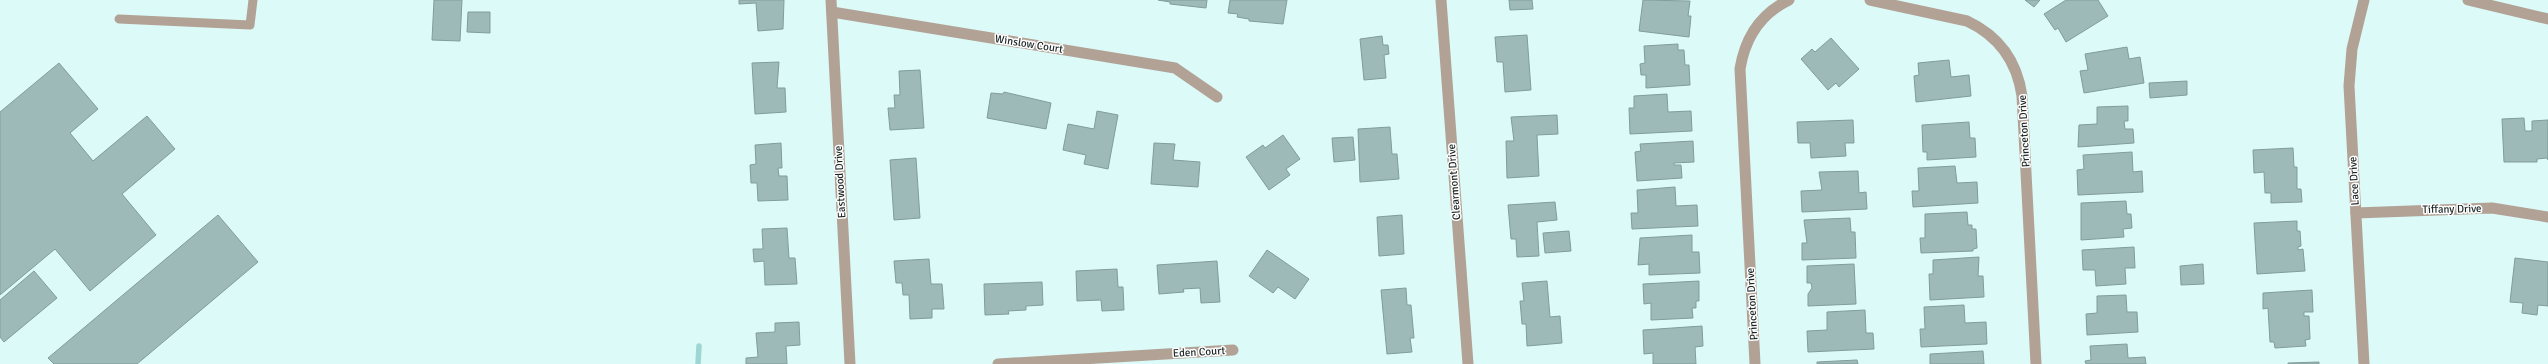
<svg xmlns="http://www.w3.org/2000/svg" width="2548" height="364" viewBox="0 0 2548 364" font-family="Signika,sans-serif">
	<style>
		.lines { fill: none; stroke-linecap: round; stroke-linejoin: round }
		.stream { stroke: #9fd6d3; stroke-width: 5.5 }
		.building { fill: #9ebab8; stroke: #819d9b }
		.service { stroke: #b2a296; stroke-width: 9 }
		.minor { stroke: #b2a296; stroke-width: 11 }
		.tertiary { stroke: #b2a296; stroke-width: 11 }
		.labels { text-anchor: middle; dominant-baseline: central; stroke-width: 3; stroke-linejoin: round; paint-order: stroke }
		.street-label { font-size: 11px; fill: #1b2625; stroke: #fff }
	</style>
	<rect width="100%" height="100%" fill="#dcfaf8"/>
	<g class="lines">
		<!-- stream -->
		<path class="stream" d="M698,364L699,346"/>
	</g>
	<!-- building -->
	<g class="building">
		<path d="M434,0H462L460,41L432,40Z"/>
		<path d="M739,0H784L783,29L758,31L756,3L739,4Z"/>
		<path d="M1158,0H1207L1206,8L1170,4V2Z"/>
		<path d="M1230,0H1287L1283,24L1249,21V19L1237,17L1238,14L1228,13Z"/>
		<path d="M1509,0H1532L1533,9L1510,10Z"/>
		<path d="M1643,0L1690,1L1688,16H1691L1689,37L1639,31Z"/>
		<path d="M2025,0H2040L2034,7Z"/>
		<path d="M2066,0H2098L2108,16L2066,42L2058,28L2055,30L2044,14Z"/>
		<path d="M468,12H490V33L467,32Z"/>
		<path d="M1527,35L1531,90L1505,92L1503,62H1497L1495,37Z"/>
		<path d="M1382,36L1383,45H1388L1389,54L1384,55L1386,78L1364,80L1360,39Z"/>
		<path d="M1831,38L1859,69L1839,87L1836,83L1828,90L1801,59L1812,49L1815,52Z"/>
		<path d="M1678,44V50H1684L1685,65H1689L1690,85L1646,88V75H1641L1640,64L1645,63L1644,46Z"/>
		<path d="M2127,47L2129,59L2140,57L2144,83L2084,93L2080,71L2088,70L2085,54Z"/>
		<path d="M1949,60L1951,77L1969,75L1971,96L1916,102L1914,76L1919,75L1918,63Z"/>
		<path d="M779,62L777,88H785L786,112L755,114L752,63Z"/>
		<path d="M59,63L98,109L70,133L93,161L147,116L175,149L122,194L156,235L90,291L55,249L0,295V112Z"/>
		<path d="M920,70L924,128L890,130L888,108H895L894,95H900L899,71Z"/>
		<path d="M2187,81V95L2150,98L2149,83Z"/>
		<path d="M1004,92L1051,103L1046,129L987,118L991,93L1003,94Z"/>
		<path d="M1667,94L1668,112L1691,111L1692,131L1630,134L1629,108H1634V96Z"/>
		<path d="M2128,106V121H2124L2125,129H2133L2134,143L2078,147L2079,125L2097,124V107Z"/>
		<path d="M1097,111L1118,115L1108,169L1084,164L1086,155L1063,150L1068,124L1094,129Z"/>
		<path d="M1557,115L1558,134L1537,135L1539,176L1507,178L1506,141H1514L1511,117Z"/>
		<path d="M2524,118L2525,131H2532V121L2548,120V160L2547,158L2537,159V162H2504L2502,119Z"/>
		<path d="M1853,120L1854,143H1845L1846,156L1811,158L1810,143H1798L1797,122Z"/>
		<path d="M1969,122L1970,138H1975L1976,157L1927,160V152H1923L1922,125Z"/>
		<path d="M1390,127L1392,154H1397L1399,179L1360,182L1358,129Z"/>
		<path d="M1283,135L1300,159L1286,169L1290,175L1269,190L1246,157L1263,145L1265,148Z"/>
		<path d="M1353,137L1355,160L1334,162L1332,138Z"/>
		<path d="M1693,141L1694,162L1674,163V165H1681L1682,178L1637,181L1635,152L1641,151L1640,144Z"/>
		<path d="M781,143L782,168H778L779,176H787L788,200L758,201L757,183H751L750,165L756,164L755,145Z"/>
		<path d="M1154,143L1175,144L1173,160L1200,162L1198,187L1151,184Z"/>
		<path d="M2293,148L2294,167H2297V189H2301L2302,202L2271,203V193H2265L2264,172L2254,173L2253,150Z"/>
		<path d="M2132,152L2133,172L2142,171L2143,192L2078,195L2077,170L2084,169L2083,155Z"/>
		<path d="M916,158L920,218L894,220L890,160Z"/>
		<path d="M1955,166L1957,183L1977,182L1978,203L1913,207L1912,191H1919L1918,168Z"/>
		<path d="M1858,171L1859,193L1866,192L1867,209L1802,212L1801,191L1822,190L1819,172Z"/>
		<path d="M1675,187L1676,206L1697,205L1698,226L1632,229L1631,213H1638L1637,190Z"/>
		<path d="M2126,201L2127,214H2131L2132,228L2123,229L2124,237L2081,240V203Z"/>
		<path d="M1555,202L1557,220L1537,222L1539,256L1517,257L1516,239H1511L1508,205Z"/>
		<path d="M1967,212L1968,225H1972V229H1976L1977,248L1973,249V251L1921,253L1920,238H1925V214Z"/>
		<path d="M218,215L258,262L137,364H54L48,358Z"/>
		<path d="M1402,215L1404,254L1379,256L1377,217Z"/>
		<path d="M1850,218L1851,232H1855L1856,258L1802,260V243H1807L1804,220Z"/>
		<path d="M2297,221V231H2300L2301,246L2298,247V250L2303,249L2305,271L2257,274L2254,223Z"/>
		<path d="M787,228L789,258H795L797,284L765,285L764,261L754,262L753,249H763L762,229Z"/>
		<path d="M1569,231L1571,251L1545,253L1543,233Z"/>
		<path d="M1692,235V252H1699L1700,273L1649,275V264L1638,265L1640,238Z"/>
		<path d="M2134,247L2135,268H2125L2126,284L2096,286L2095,270H2083L2082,250Z"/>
		<path d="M1267,250L1309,279L1295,299L1278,287L1273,293L1249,276Z"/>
		<path d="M1979,257L1978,276H1983L1984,297L1930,300L1929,274H1933V260Z"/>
		<path d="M2515,258L2548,262V306L2538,305L2537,315L2522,313L2523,303L2510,302Z"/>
		<path d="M929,259L931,284H942L944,309H932V318L910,319L909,295H903L902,283H896L894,261Z"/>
		<path d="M1217,261L1220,302L1201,303L1200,288L1183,289L1184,292L1159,294L1157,265Z"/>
		<path d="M1854,264L1856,304L1808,306V294L1812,288L1811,283H1807V266Z"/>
		<path d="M2203,264L2204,284L2181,285L2180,266Z"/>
		<path d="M1117,269L1118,287H1123L1124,310L1102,311L1101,300L1077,301L1076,271Z"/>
		<path d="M34,271L57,298L4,342L0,337V300Z"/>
		<path d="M1547,281L1550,317L1560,316L1562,343L1527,346L1526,324H1522L1520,301H1524L1522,283Z"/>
		<path d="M1699,281V301H1696V308H1692L1693,318L1651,320V303L1644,304L1643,284Z"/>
		<path d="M1042,282L1043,305L1026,306V310L1008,311L1009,314L985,315L984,284Z"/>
		<path d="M1406,288L1407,305H1411L1414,338H1410L1412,352L1387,354L1381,290Z"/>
		<path d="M2312,290L2313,312H2304V316H2309L2310,339L2305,340L2306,346L2275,348L2274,342H2270L2268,308L2263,309V293Z"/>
		<path d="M2126,295L2127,312H2137L2138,332L2087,335L2086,314L2097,313V296Z"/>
		<path d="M1964,305L1965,323L1986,322L1987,344L1921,347L1920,329H1925L1924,307Z"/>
		<path d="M1865,310L1866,333H1873L1874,349L1808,352L1807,331L1827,330V312Z"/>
		<path d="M799,322L800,345L786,346L787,364H746V358L758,357L756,333L775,332V323Z"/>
		<path d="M1702,326L1703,346L1695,347L1696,364H1653V353L1644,354L1643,330Z"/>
		<path d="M2127,344L2128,358L2145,357L2146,364H2086L2085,361L2091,360L2090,346Z"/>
		<path d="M1983,351L1984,364H1930V354Z"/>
		<path d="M1857,360L1858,364H1817V362Z"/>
		<path d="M2319,362V364H2288V363Z"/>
	</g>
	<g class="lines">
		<!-- service -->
		<path class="service" d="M119,19L250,25L253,0"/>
		<!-- minor -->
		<g class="minor">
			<path d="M831,0L850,364"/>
			<path d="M1441,0L1468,364"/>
			<path d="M1870,0L1967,21C1999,36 2017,61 2022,96L2036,364"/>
			<path d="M832,12L1175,68L1217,97"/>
			<path d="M2356,213L2492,208L2548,217"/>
			<path d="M998,364L1233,350"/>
			<path d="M1755,364L1740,69C1745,38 1760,14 1789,0"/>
			<path d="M2364,364L2349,86L2352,49L2364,0"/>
		</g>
		<!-- tertiary -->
		<path class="tertiary" d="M2468,0L2548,19"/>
	</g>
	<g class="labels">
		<!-- street labels -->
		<g class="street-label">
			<text transform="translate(1029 44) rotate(9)">Winslow Court</text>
			<text transform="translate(2024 131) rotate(-93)">Princeton Drive</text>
			<text transform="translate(2354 181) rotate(-93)">Lace Drive</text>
			<text transform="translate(840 182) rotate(-93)">Eastwood Drive</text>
			<text transform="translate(1454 182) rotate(-94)">Clearmont Drive</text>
			<text transform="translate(2452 209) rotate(-1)">Tiffany Drive</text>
			<text transform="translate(1752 304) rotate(-93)">Princeton Drive</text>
			<text transform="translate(1199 352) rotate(-3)">Eden Court</text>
		</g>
	</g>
</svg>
